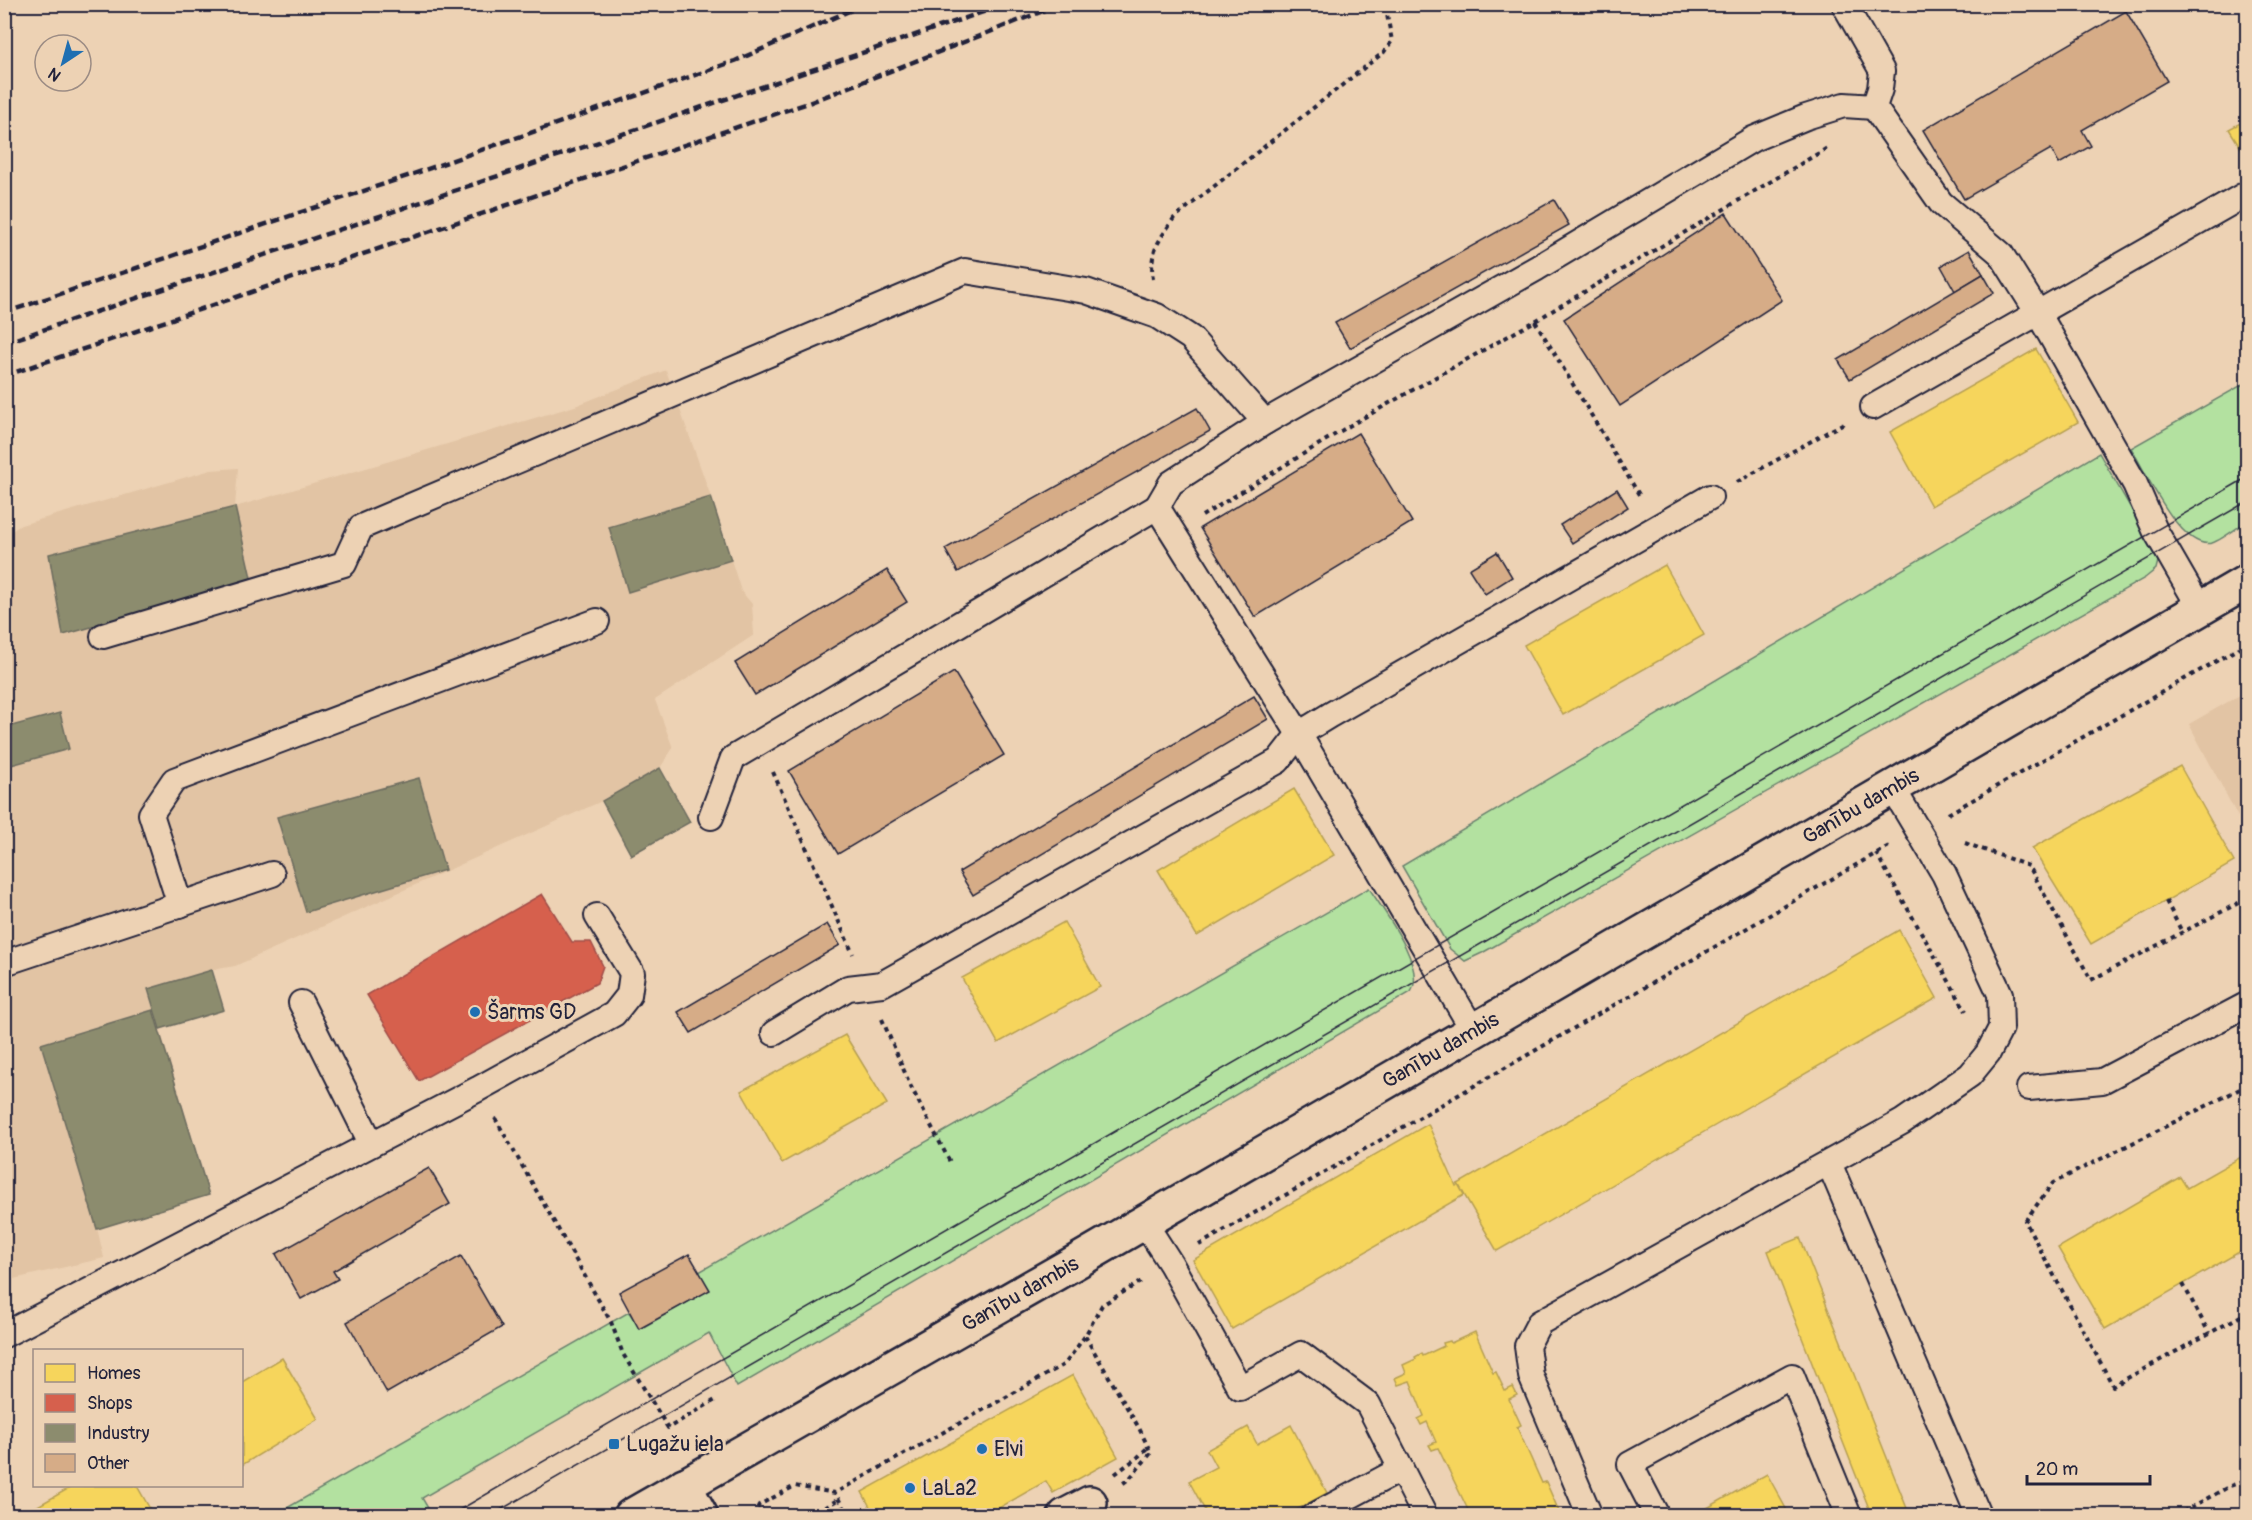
<svg xmlns="http://www.w3.org/2000/svg" width="2252" height="1520" viewBox="0 0 2252 1520" font-family="Pangolin,sans-serif">
	<style>
		.built { fill: #e2c4a4 }
		.green { fill: #b3e1a0; stroke: #6a826e; stroke-width: 1.5 }
		.homes { fill: #f6d55c; stroke: #b69f52; stroke-width: 1.5 }
		.shops { fill: #d6604d; stroke: #a04d48; stroke-width: 1.5 }
		.industry { fill: #8c8c6e; stroke: #6c6c5f; stroke-width: 1.5 }
		.building { fill: #d6ac87; stroke: #22223b; stroke-width: 1.5 }
		.lines { fill: none; stroke-linecap: round; stroke-linejoin: round }
		.lane-casing { stroke: #22223b; stroke-width: 28 }
		.street-casing { stroke: #22223b; stroke-width: 38 }
		.secondary-casing { stroke: #22223b; stroke-width: 38 }
		.primary-casing { stroke: #22223b; stroke-width: 38 }
		.path { stroke: #22223b; stroke-width: 4; stroke-dasharray: 4.5 4.5; stroke-linecap: butt }
		.lane { stroke: #edd2b4; stroke-width: 24 }
		.street { stroke: #edd2b4; stroke-width: 33 }
		.secondary { stroke: #edd2b4; stroke-width: 33 }
		.primary { stroke: #edd2b4; stroke-width: 33 }
		.tram { stroke: #22223b; stroke-width: 1.5 }
		.rail { stroke: #22223b; stroke-width: 4.5; stroke-dasharray: 9 4.5; stroke-linecap: butt }
		.poi-dot { fill: #1f6fb2; stroke: #edd2b4; stroke-width: 2 }
		.labels { text-anchor: middle; dominant-baseline: central; stroke-width: 6; stroke-linejoin: round; paint-order: stroke }
		.street-label { font-size: 21px; fill: #22223b; stroke: #edd2b4 }
		.poi-label { font-size: 21px; fill: #22223b; stroke: #edd2b4; text-anchor: start }
	</style>
	<rect width="100%" height="100%" fill="#edd2b4"/>
	<filter id="ink" filterUnits="userSpaceOnUse"><feTurbulence type="fractalNoise" baseFrequency=".0167" numOctaves="2"/><feDisplacementMap in="SourceGraphic" scale="12" xChannelSelector="R" yChannelSelector="G"/><feConvolveMatrix kernelMatrix="1 2 1 2 8 2 1 2 1" color-interpolation-filters="sRGB"/></filter>
	<g filter="url(#ink)">
		<!-- built -->
		<g class="built">
			<path d="M666,370L711,497L741,591L752,604L754,635L655,700L673,748L660,768L602,801L235,966L212,970L224,1010L160,1029L209,1195L97,1228L104,1258L5,1281V535L21,525L211,470L238,468L235,507L575,406Z"/>
			<path d="M2247,691V834L2189,724Z"/>
		</g>
		<!-- green -->
		<g class="green">
			<path d="M2247,382V521C2238,527 2222,540 2212,543C2180,551 2145,470 2131,448Z"/>
			<path d="M2099,453L2152,545L2158,561L2156,569L2145,578L1482,953L1465,961L1450,949L1402,866Z"/>
			<path d="M1369,888C1383,910 1427,967 1411,992L737,1387L709,1333L422,1498L432,1515L273,1516L629,1312L640,1329L709,1290L699,1272Z"/>
		</g>
		<!-- homes -->
		<g class="homes">
			<path d="M2248,119V151L2244,153L2229,129Z"/>
			<path d="M2036,349L2078,422L1931,506L1890,432Z"/>
			<path d="M1665,565L1704,635L1563,715L1524,645Z"/>
			<path d="M2180,766L2234,862L2091,944L2032,848Z"/>
			<path d="M1294,789L1334,855L1197,936L1158,870Z"/>
			<path d="M1064,922L1100,987L998,1043L962,978Z"/>
			<path d="M1899,930L1937,998L1497,1251L1458,1184Z"/>
			<path d="M845,1035L887,1104L782,1163L741,1091Z"/>
			<path d="M1428,1124L1456,1186L1458,1184L1464,1195L1232,1329L1193,1260Z"/>
			<path d="M2248,1153V1247L2105,1329L2058,1248L2180,1177L2187,1188Z"/>
			<path d="M1800,1238L1910,1516H1872L1768,1251Z"/>
			<path d="M1475,1332L1493,1373L1496,1372L1505,1391L1513,1387L1517,1395L1509,1399L1521,1425L1517,1427L1542,1483L1546,1482L1561,1516H1471L1438,1448L1432,1450L1429,1445L1436,1442L1427,1422L1421,1425L1418,1419L1424,1416L1410,1381L1398,1385L1395,1378L1406,1373L1403,1365L1416,1359L1415,1357L1422,1353L1423,1356L1444,1346L1443,1343L1450,1341L1451,1343Z"/>
			<path d="M282,1358L318,1419L242,1465V1382Z"/>
			<path d="M1073,1375L1118,1457L1053,1493L1046,1481L985,1516H875L862,1492Z"/>
			<path d="M1291,1425L1327,1493L1285,1516H1208L1189,1481L1216,1467L1207,1450L1248,1427L1257,1444Z"/>
			<path d="M1767,1474L1790,1516H1693Z"/>
			<path d="M73,1486H137L154,1516H20Z"/>
		</g>
		<!-- shops -->
		<path class="shops" d="M542,894L572,942H591L603,966L597,983L419,1081L367,995Z"/>
		<!-- industry -->
		<g class="industry">
			<path d="M711,497L731,560L628,592L609,527Z"/>
			<path d="M235,507L252,582L63,635L49,554Z"/>
			<path d="M60,713L69,749L4,767V728Z"/>
			<path d="M660,768L690,822L631,855L602,801Z"/>
			<path d="M419,778L445,870L306,912L277,817Z"/>
			<path d="M212,970L224,1010L160,1029L148,989Z"/>
			<path d="M153,1010L209,1195L97,1229L41,1044Z"/>
		</g>
		<!-- building -->
		<g class="building">
			<path d="M2126,11L2167,81L2082,130L2091,146L2059,164L2051,149L1964,199L1923,130Z"/>
			<path d="M1554,200L1569,225L1350,348L1335,323Z"/>
			<path d="M1726,213L1782,300L1620,406L1564,319Z"/>
			<path d="M1969,250L1983,274L1955,291L1941,266Z"/>
			<path d="M1983,274L1994,293L1850,379L1838,360Z"/>
			<path d="M1197,408L1210,431L958,572L945,549Z"/>
			<path d="M1358,433L1412,522L1255,617L1200,528Z"/>
			<path d="M1617,489L1628,507L1572,543L1560,525Z"/>
			<path d="M1497,552L1512,577L1485,594L1469,569Z"/>
			<path d="M887,570L907,602L755,695L735,663Z"/>
			<path d="M954,672L1004,755L838,854L789,771Z"/>
			<path d="M1254,696L1268,719L973,895L959,872Z"/>
			<path d="M827,924L840,945L691,1033L678,1012Z"/>
			<path d="M429,1168L450,1204L333,1271L338,1279L301,1299L276,1254Z"/>
			<path d="M689,1254L710,1290L639,1329L619,1292Z"/>
			<path d="M461,1256L502,1327L387,1393L347,1322Z"/>
		</g>
		<g class="lines">
			<defs>
				<g id="lane">
					<path d="M1844,4L1882,71L1880,89L1874,107L1941,203L2001,254L2038,313L2135,484L2155,530L2200,608"/>
					<path d="M1873,407L2248,193"/>
					<path d="M1265,422L1537,268L1753,139L1806,117L1844,105L1874,107"/>
					<path d="M103,636L344,564L361,527L965,271L1086,291L1157,316L1191,338L1265,422L1171,483L1157,507L1299,734L1473,1030"/>
					<path d="M711,817L733,758L1157,507"/>
					<path d="M180,905L151,814L174,780L597,621"/>
					<path d="M4,963L272,874"/>
					<path d="M301,1003L371,1143"/>
					<path d="M774,1033L848,988L882,984L1278,761L1299,734L1330,715L1710,497"/>
					<path d="M2029,1088L2102,1081L2248,1004"/>
					<path d="M1829,1163L1979,1516"/>
					<path d="M1144,1222L1171,1264L1240,1388L1301,1354L1368,1404L1425,1516"/>
					<path d="M4,1335L478,1089L614,1014L629,995L632,973L597,916"/>
					<path d="M1313,1516L1401,1469"/>
					<path d="M1590,1516L1531,1376L1527,1346L1539,1323L1902,1122L1970,1075L1988,1053L2001,1028L2000,994L1944,874L1892,787"/>
					<path d="M1657,1516L1630,1464L1792,1376L1849,1516"/>
				</g>
				<path id="street" d="M1065,1516L1090,1503"/>
				<path id="secondary" d="M684,1485L701,1516"/>
				<g id="primary">
					<path id="s1" d="M631,1516L1074,1263L2248,581"/>
				</g>
			</defs>
			<!-- lane casing -->
			<use href="#lane" class="lane-casing"/>
			<!-- street casing -->
			<use href="#street" class="street-casing"/>
			<!-- secondary casing -->
			<use href="#secondary" class="secondary-casing"/>
			<!-- primary casing -->
			<use href="#primary" class="primary-casing"/>
			<!-- path -->
			<g class="path">
				<path d="M1153,279C1149,251 1159,241 1174,218L1384,52L1392,41L1385,4"/>
				<path d="M1535,321L1641,498"/>
				<path d="M1737,482L1844,423"/>
				<path d="M1202,516L1349,426L1535,321L1829,147"/>
				<path d="M773,772L853,954"/>
				<path d="M1948,814L2248,643"/>
				<path d="M1965,843L2029,866L2091,980L2248,898"/>
				<path d="M1876,853L1966,1011"/>
				<path d="M2166,901L2182,932"/>
				<path d="M882,1019L911,1087L951,1164"/>
				<path d="M2248,1085L2053,1183L2025,1221L2113,1386L2248,1312"/>
				<path d="M495,1118L611,1322L623,1354L668,1428L717,1399"/>
				<path d="M1199,1245L1889,846"/>
				<path d="M2183,1284L2209,1333"/>
				<path d="M1085,1336L1139,1428L1151,1453L1130,1478L1122,1484"/>
				<path d="M1115,1474L1138,1457L1148,1447"/>
				<path d="M838,1498L848,1516"/>
				<path d="M753,1516L759,1505L795,1486L835,1493L1065,1364L1085,1336L1102,1305L1142,1281"/>
				<path d="M809,1516L839,1499"/>
				<path d="M2175,1516L2230,1486L2248,1480"/>
			</g>
			<!-- lane -->
			<use href="#lane" class="lane"/>
			<!-- street -->
			<use href="#street" class="street"/>
			<!-- secondary -->
			<use href="#secondary" class="secondary"/>
			<!-- primary -->
			<use href="#primary" class="primary"/>
			<!-- tram -->
			<g class="tram">
				<path d="M449,1516L2248,477"/>
				<path d="M490,1516L2248,501"/>
			</g>
			<!-- rail -->
			<g class="rail">
				<path d="M4,313L396,180L735,61L865,4"/>
				<path d="M4,343L1007,4"/>
				<path d="M4,376L811,102L1061,4"/>
			</g>
		</g>
	</g>
	<!-- markers -->
	<g class="poi-dot">
		<circle cx="475" cy="1012" r="6"/>
		<rect x="608" y="1438" width="12" height="12" rx="3"/>
		<circle cx="982" cy="1449" r="6"/>
		<circle cx="910" cy="1488" r="6"/>
	</g>
	<g class="labels">
		<!-- street labels -->
		<g class="street-label">
			<text stroke="none"><textPath href="#s1" startOffset="1420">Ganību dambis</textPath></text>
			<text stroke="none"><textPath href="#s1" startOffset="934">Ganību dambis</textPath></text>
			<text stroke="none"><textPath href="#s1" startOffset="448">Ganību dambis</textPath></text>
		</g>
		<!-- poi labels -->
		<g class="poi-label">
			<text x="487" y="1012">Šarms GD</text>
			<text x="626" y="1444">Lugažu iela</text>
			<text x="994" y="1449">Elvi</text>
			<text x="922" y="1488">LaLa2</text>
		</g>
	</g>
	<!-- margin -->
	<rect width="2252" height="1520" fill="none" stroke="#edd2b4" stroke-width="24"/>
	<rect x="12" y="12" width="2228" height="1496" fill="none" stroke="#22223b" stroke-width="2" filter="url(#ink)"/>
	<!-- legend -->
	<rect x="33" y="1349" width="210" height="138" fill="#edd2b4" stroke="#9c8c84" stroke-width="1.5"/>
	<rect x="45" y="1364" width="30" height="18" fill="#f6d55c" stroke="#9c8c84" stroke-width="1.5"/>
	<text x="87" y="1379" font-size="18" fill="#22223b">Homes</text>
	<rect x="45" y="1394" width="30" height="18" fill="#d6604d" stroke="#9c8c84" stroke-width="1.5"/>
	<text x="87" y="1409" font-size="18" fill="#22223b">Shops</text>
	<rect x="45" y="1424" width="30" height="18" fill="#8c8c6e" stroke="#9c8c84" stroke-width="1.5"/>
	<text x="87" y="1439" font-size="18" fill="#22223b">Industry</text>
	<rect x="45" y="1454" width="30" height="18" fill="#d6ac87" stroke="#9c8c84" stroke-width="1.5"/>
	<text x="87" y="1469" font-size="18" fill="#22223b">Other</text>
	<!-- north arrow -->
	<g transform="translate(63 63) rotate(216)"><circle r="28" fill="#edd2b4" stroke="#9c8c84" stroke-width="1.5"/>
	<path d="M0-4.5L10 22L0 15L-10 22Z" fill="#1f6fb2"/>
	<text y="-9" font-size="16" font-weight="bold" text-anchor="middle" fill="#22223b">N</text>
	</g>
	<!-- scale -->
	<path d="M2027 1475v9h123v-9" fill="none" stroke="#22223b" stroke-width="3"/>
	<text x="2036" y="1475" font-size="18" fill="#22223b" stroke="#edd2b4" stroke-width="4.5" paint-order="stroke">20 m</text>
</svg>
